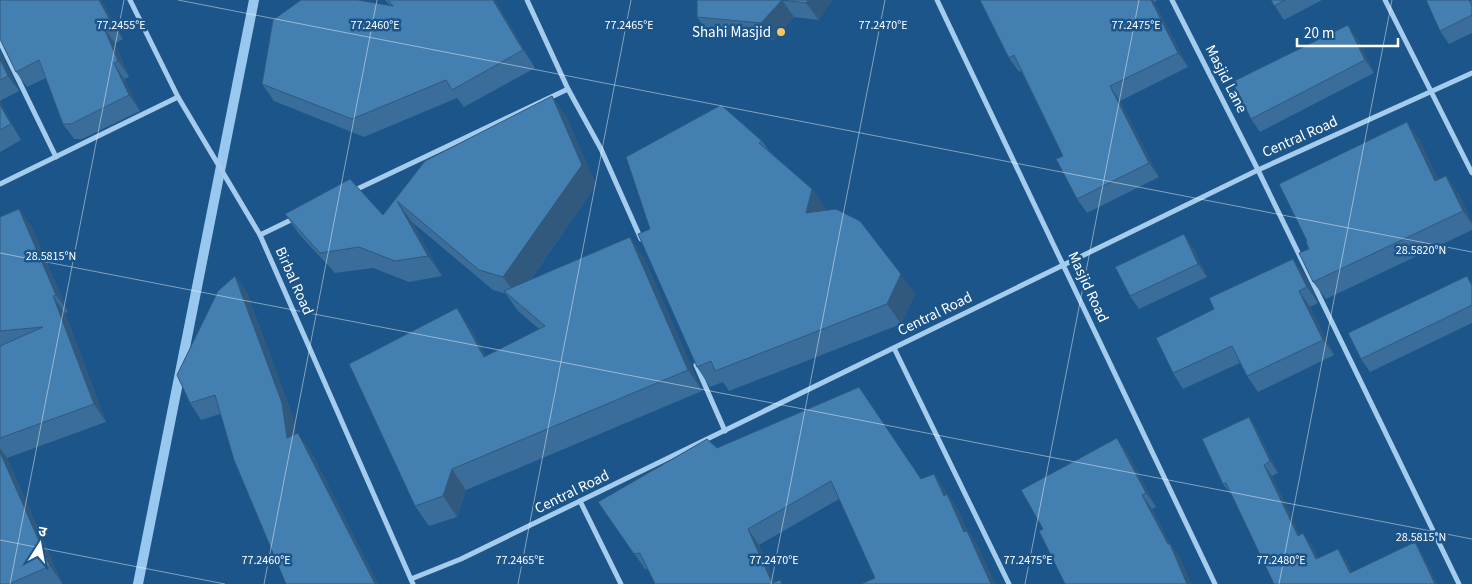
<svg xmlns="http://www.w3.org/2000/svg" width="1472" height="584" viewBox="0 0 1472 584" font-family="'Source Sans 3','Noto Sans Devanagari',sans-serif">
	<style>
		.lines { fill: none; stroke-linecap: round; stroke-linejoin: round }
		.stream { stroke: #98c8ef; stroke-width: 10 }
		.street { stroke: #a5cced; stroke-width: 5 }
		.wall { fill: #3a6d99 }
		.shaded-wall { fill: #30597d }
		.building { fill: #447fb2; stroke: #30597d }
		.ticks { fill: none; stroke: #fff; stroke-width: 1; stroke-opacity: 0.45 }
		.poi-dot { fill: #fec462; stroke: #1b558a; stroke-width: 2 }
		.labels { text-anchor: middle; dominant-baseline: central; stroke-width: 5; stroke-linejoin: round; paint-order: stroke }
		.poi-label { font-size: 15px; fill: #fff; stroke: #1b558a; text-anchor: end }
		.street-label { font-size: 15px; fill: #fff; stroke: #1b558a }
		.ticks-label { font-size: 12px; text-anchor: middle; fill: #fff; stroke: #1b558a; stroke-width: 5; stroke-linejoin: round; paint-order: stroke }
	</style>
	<rect width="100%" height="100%" fill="#1b558a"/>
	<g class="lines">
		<!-- stream -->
		<path class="stream" d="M138,584L254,0"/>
		<!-- street -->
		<g class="street">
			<path d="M130,0L178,97L260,235L413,584"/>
			<path d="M527,0L568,89L601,149L641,239"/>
			<path d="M937,0L1215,584"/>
			<path d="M1172,0L1258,170L1459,584"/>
			<path d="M1385,0L1472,173"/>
			<path d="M0,42L56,157"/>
			<path d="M0,184L178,97"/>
			<path d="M353,191L568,89"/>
			<path d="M260,235L295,218"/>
			<path d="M894,348L1009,584"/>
			<path d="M696,365L725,431"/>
			<path d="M580,501L621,584"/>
			<path d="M411,579L461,559L580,501L1258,170L1472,73"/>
		</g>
	</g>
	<!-- wall -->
	<g class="wall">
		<path d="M0,0H101L123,39L115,43L129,77L124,79L140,111L82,139H74L63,124L46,78L27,87L16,72Z"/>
		<path d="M385,0H495L535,68L464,107L457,98L364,137L274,101L262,84L390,6Z"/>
		<path d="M697,0H832L819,20L794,17L773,40L709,34L697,17Z"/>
		<path d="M980,0H1158L1154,2L1188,67L1120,101L1159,177L1087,213L1077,199L1063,156L1021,71L1019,72L1009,58Z"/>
		<path d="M1271,0H1322L1284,20Z"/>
		<path d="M1472,0V33L1449,44L1440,31Z"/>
		<path d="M1357,38L1374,73L1260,132L1251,119Z"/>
		<path d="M0,52L19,91L0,101L21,140L0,152Z"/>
		<path d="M566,116L596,185L531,279L644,258L702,391L466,490L457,517L429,526L415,506L471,329L486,356L539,329L518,311L506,294L493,290L412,222L442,276L409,282L373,268L335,273L299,234L285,214L383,215L425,161Z"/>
		<path d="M1419,139L1438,179L1446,176L1458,193L1472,222V230L1326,299L1313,282L1307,241Z"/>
		<path d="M762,141L770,152L812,189L826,209V210L915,294L901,324L729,391L723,382L710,387L697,367L650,229L626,157Z"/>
		<path d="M19,209L31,226L68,312L65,313L106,422L7,458L62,583L61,584H0V217Z"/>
		<path d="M1193,247L1207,277L1139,309L1130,296Z"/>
		<path d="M1304,274L1318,303L1310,307L1334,355L1258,392L1247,376L1240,363L1183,389L1173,373Z"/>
		<path d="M235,276L247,293L294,420L296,434L310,450L378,584H286L220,414L201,420L190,403Z"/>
		<path d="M1472,283V323L1370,372L1361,359Z"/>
		<path d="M1249,417L1256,428L1278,473L1272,476L1300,535L1311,544L1318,558L1346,560L1352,572L1415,542L1422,554L1437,584H1274L1232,495H1231L1223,484Z"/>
		<path d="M717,448L922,479L934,474L958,510L968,532L978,547L995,584H861L875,578L839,499L759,545L775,582L783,584L648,569H645L598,502Z"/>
		<path d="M1127,452L1156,507L1152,509L1170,544L1180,558L1191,584H1065Z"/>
	</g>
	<!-- shaded-wall -->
	<g class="shaded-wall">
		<path d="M99,0H101L123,39L112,24Z"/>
		<path d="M493,0H495L535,68L523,50Z"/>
		<path d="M782,0L794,17L773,40L761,23Z"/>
		<path d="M808,0H832L819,20L806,3Z"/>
		<path d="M1151,0H1153L1154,2L1188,67L1178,53Z"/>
		<path d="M1348,25L1357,38L1374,73L1365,60Z"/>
		<path d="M104,28L115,43L129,77L118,61Z"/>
		<path d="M0,52L19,91L8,76L0,59Z"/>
		<path d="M114,63L124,79L140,111L129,95Z"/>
		<path d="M1110,86L1120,101L1159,177L1149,163Z"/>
		<path d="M552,96L566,116L596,185L518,297L503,277Z"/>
		<path d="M0,101L21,140L11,124L0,105Z"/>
		<path d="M1407,122L1419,139L1447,198L1435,181Z"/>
		<path d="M1446,176L1458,193L1472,222V224L1463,211Z"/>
		<path d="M812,189L826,209L820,233L806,213Z"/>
		<path d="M397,201L412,222L442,276L428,256Z"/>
		<path d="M19,209L31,226L68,312L56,295Z"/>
		<path d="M1184,234L1193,247L1207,277L1198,264Z"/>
		<path d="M630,237L644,258L702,391L688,370Z"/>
		<path d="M1293,259L1304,274L1318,303L1307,287Z"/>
		<path d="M901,274L915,294L901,324L887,304Z"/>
		<path d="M235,276L247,293L294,420L299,455L287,438Z"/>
		<path d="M1299,291L1310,307L1334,355L1323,340Z"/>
		<path d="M53,296L65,313L106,422L94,404Z"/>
		<path d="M457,308L471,329L498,378L484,357Z"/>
		<path d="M1249,417L1256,428L1278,473L1270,461Z"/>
		<path d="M298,433L310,450L378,584H375Z"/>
		<path d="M1117,438L1127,452L1156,507L1146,493Z"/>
		<path d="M0,448L7,458L62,583L50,566L0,452Z"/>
		<path d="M1264,465L1272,476L1306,547L1298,536Z"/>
		<path d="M452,469L466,490L457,517L443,496Z"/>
		<path d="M934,474L945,489L955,511L944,496Z"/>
		<path d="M947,494L958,510L968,532L978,547L995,584H991L964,532Z"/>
		<path d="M1142,495L1152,509L1170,544L1180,558L1191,584H1187L1168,544Z"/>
		<path d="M748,529L759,545L776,584H773Z"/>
		<path d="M1303,533L1311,544L1324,570L1316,559Z"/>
		<path d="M1415,542L1422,554L1437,584H1435Z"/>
		<path d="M1338,549L1346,560L1358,584L1350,573Z"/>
	</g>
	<!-- building -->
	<g class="building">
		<path d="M0,0H99L112,24L104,28L118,61L114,63L129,95L71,124H63L39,60L16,72L0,39Z"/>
		<path d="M301,0H358L393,6L388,0H493L523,50L452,90L446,80L352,119L262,84L273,20Z"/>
		<path d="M697,0H808L806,3L782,0L761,23L697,17Z"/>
		<path d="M980,0H1151L1178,53L1110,86L1149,163L1077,199L1056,159L1063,156L1014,55L1009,58Z"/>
		<path d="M1271,0H1285L1274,6Z"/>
		<path d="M1426,0H1469L1472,6V15L1440,31Z"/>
		<path d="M1348,25L1365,60L1251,119L1232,82Z"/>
		<path d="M0,59L8,76L0,80Z"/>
		<path d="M552,96L582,165L503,277L479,270L397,201L428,256L395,261L359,247L320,253L285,214L350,179L383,215L425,161Z"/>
		<path d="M0,105L11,124L0,130Z"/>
		<path d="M721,105L762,141L759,143L812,189L806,213L836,209L860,221L901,274L887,304L715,371L711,361L697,367L638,234L650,229L626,157Z"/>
		<path d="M1407,122L1435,181L1446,176L1463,211L1313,282L1299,253L1309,249L1306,242L1307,241L1279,184Z"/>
		<path d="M19,209L56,295L53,296L94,404L0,438V346L43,327L0,331V217Z"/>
		<path d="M1184,234L1198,264L1130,296L1115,267Z"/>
		<path d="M630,237L688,370L452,469L443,496L415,506L349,364L457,308L484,357L545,326L504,291Z"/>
		<path d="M1293,259L1307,287L1299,291L1323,340L1247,376L1232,346L1173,373L1156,338L1214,309L1209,298Z"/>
		<path d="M235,276L282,403L287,438L298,433L375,584H286L234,460L215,395L190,403L177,375L218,291Z"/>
		<path d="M1467,276L1472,286V305L1361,359L1348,333Z"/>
		<path d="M859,387L921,479L934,474L944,496L947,494L964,532L967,531L991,584H861L875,578L831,481L748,529L772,583L780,580L782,584H655L640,553L634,554L598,502L707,439L717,448Z"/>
		<path d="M1249,417L1270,461L1264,465L1298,536L1303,533L1316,559L1338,549L1350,573L1415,542L1435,584H1274L1226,483L1223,484L1202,439Z"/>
		<path d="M1117,438L1146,493L1142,495L1168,544H1170L1187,584H1065L1039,531L1043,529L1021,490Z"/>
		<path d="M0,452L50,566L9,584H0Z"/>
	</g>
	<!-- ticks -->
	<path class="ticks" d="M178,0L1472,252M0,253L1472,539M0,540L225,584M10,584L124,0M264,584L377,0M518,584L631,0M771,584L885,0M1025,584L1139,0M1279,584L1392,0"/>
	<!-- markers -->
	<circle class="poi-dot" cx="781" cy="32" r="5"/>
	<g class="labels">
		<!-- poi labels -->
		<g class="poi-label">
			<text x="771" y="32">Shahi Masjid</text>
		</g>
		<!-- street labels -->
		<g class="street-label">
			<text transform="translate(1226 79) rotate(63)">Masjid Lane</text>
			<text transform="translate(1300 137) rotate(-24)">Central Road</text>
			<text transform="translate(294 281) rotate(66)">Birbal Road</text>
			<text transform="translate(1088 287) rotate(65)">Masjid Road</text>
			<text transform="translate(935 314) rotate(-26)">Central Road</text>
			<text transform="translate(572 492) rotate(-26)">Central Road</text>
		</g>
	</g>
	<g class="ticks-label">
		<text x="121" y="29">77.2455°E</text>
		<text x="375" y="29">77.2460°E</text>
		<text x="629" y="29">77.2465°E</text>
		<text x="883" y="29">77.2470°E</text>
		<text x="1136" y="29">77.2475°E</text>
		<text x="1421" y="254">28.5820°N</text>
		<text x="51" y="260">28.5815°N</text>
		<text x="1421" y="541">28.5815°N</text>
		<text x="266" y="564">77.2460°E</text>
		<text x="520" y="564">77.2465°E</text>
		<text x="774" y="564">77.2470°E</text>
		<text x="1028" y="564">77.2475°E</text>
		<text x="1281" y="564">77.2480°E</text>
	</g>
	<!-- north arrow -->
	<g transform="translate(40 544) rotate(11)" stroke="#1b558a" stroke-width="4" paint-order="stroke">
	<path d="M0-4L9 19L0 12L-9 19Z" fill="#ffffff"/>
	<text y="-8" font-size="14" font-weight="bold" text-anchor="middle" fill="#ffffff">उ</text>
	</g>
	<!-- scale -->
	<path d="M1297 38v8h101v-8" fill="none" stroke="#ffffff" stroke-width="2.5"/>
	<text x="1304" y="38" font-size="15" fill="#ffffff" stroke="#1b558a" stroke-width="4" paint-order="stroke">20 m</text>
</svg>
